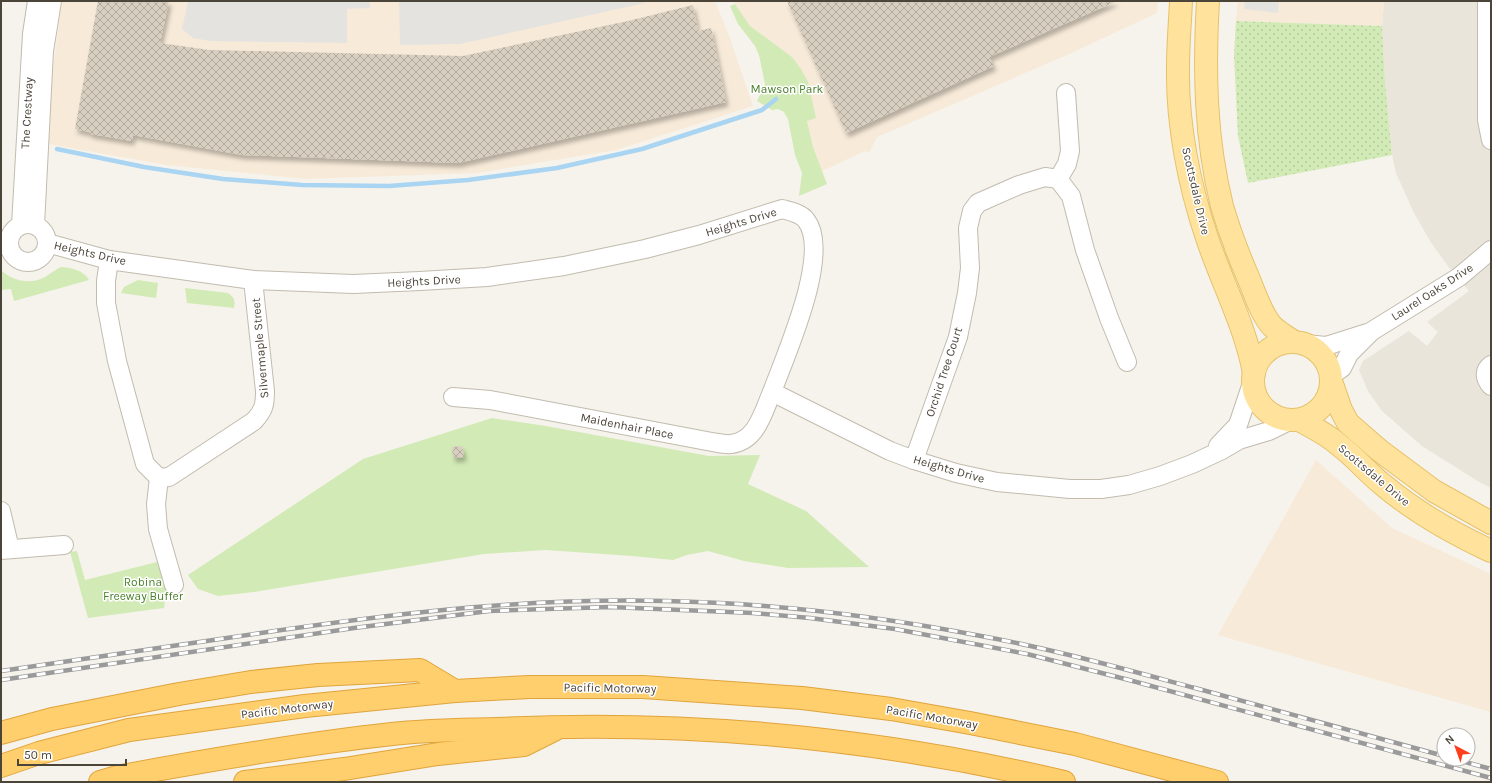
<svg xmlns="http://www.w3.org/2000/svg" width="1492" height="783" viewBox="0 0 1492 783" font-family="Karla,sans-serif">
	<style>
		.residential { fill: #eae5da }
		.commercial { fill: #f7ead8 }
		.grass { fill: url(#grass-dots) }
		.park { fill: #d2eab5 }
		.parking { fill: #e5e3e0 }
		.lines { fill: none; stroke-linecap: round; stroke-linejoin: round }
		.stream { stroke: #a9d4f2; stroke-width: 4.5 }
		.building { fill: url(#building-cross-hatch); filter: url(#shadow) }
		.minor-casing { stroke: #c2bbae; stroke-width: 20 }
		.major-casing { stroke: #e6c16a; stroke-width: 24 }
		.highway-casing { stroke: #e0a43c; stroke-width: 24 }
		.minor { stroke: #fff; stroke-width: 18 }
		.major { stroke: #ffe39c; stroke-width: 22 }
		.highway { stroke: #ffcf6e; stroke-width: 22 }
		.rail-casing { stroke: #9a9a9a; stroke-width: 4.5 }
		.rail { stroke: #fff; stroke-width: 3; stroke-dasharray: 9; stroke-linecap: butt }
		.labels { text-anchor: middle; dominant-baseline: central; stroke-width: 3; stroke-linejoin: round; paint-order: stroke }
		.park-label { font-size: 12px; fill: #4a7f2a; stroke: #fff }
		.street-label { font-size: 12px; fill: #4b4439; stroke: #fff }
	</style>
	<defs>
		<pattern id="grass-dots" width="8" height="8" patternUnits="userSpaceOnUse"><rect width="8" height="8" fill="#d2eab5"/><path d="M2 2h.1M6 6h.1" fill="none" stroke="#b6ca9c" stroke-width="1.8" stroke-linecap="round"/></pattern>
		<pattern id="building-cross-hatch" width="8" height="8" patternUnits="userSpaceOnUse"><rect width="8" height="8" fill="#d8cfc1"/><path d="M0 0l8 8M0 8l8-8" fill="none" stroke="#b1aa9e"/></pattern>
		<filter id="shadow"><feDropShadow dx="2.5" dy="4.5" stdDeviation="2" flood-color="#0004"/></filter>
	</defs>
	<rect width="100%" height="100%" fill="#f6f3ec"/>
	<!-- residential -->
	<path class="residential" d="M1384,1H1491V488L1476,480L1422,446L1382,411L1368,391L1359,370L1363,361L1409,331L1427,346L1438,332L1427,322L1469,291L1448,266L1430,241L1413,211L1396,173L1392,155L1385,82L1382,26Z"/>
	<!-- commercial -->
	<g class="commercial">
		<path d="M62,1H715L731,41L753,106L616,150L476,173L305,179L166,165L43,143Z"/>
		<path d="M733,1H1158L1157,13L1067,55L877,137L869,153L865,151L822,171L813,147L807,120L816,118L792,57L750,26Z"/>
		<path d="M1238,1H1384L1382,26L1236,21Z"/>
		<path d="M1316,460L1392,528L1491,574V712L1218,635Z"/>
	</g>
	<!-- grass -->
	<path class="grass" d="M1236,21L1382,26L1385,82L1392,155L1248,183L1238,136L1234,56Z"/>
	<!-- park -->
	<g class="park">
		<path d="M735,4L750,26L792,57L801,69L808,82L816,118L807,121L813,147L827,184L799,196L802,173L795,155L788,119L784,112L778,109L772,110L757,101L765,84L759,55L755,46L738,24L730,6Z"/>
		<path d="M61,267C73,268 83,270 89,280L14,301L11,289L1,290V270C12,281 31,285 45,277C51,273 55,270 61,267Z"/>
		<path d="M138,280L158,283L156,298L121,293L124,287Z"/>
		<path d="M185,288L228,293C235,298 235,301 234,308L187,303Z"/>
		<path d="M492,418L546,426L709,456L760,455L748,484L806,511L869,567L788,568L744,561L708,551L687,555L673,560L632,556L545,550L484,554L254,592L218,596L198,589L188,575L363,459Z"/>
		<path d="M77,551L85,580L157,562L166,588L164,608L88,618L70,552Z"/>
	</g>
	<!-- parking -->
	<g class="parking">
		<path d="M188,1H370V8L347,9V43L210,41L193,38L182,29Z"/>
		<path d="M399,1H644L645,3L460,44L400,45Z"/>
		<path d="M1245,1H1279L1278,13L1244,9Z"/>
	</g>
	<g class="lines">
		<!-- stream -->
		<path class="stream" d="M57,149L144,167L223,179L302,185L389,186L468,180L557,168L642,149L762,110L776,99"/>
	</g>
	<!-- building -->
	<g class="building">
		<path d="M98,1H169L160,43L209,50L463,56L628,21L693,5L698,31L711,28L726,102L458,163L242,155L133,135L132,141L91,134L89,132L75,129Z"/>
		<path d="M787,1H1117L989,57L994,66L846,133Z"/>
		<path d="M462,446L464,457L453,458L452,447Z"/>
	</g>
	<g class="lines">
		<defs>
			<g id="minor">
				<path d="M1487,1V120L1491,140"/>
				<path d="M1058,179L1067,164L1070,151L1066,93"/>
				<circle cx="28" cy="243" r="19"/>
				<path d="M21,225L32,34L37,1"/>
				<path d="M35,225L44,51L52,1"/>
				<path d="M47,243L109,260L253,280L353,284L420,281L487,277L564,266L645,249L699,235L782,209C789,211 801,213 806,220C832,253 785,356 772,392L890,451L914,460L956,473L997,482L1070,489H1101L1129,485L1160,476L1192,464L1222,450L1239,440L1269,431L1289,421"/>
				<path d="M109,260L106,281V303L117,361L145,464L159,478L169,477L254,421C264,410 265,405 265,391L253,280"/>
				<path d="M1305,344L1326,346L1367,333"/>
				<path d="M1491,365C1483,371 1485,379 1491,386"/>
				<path d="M1332,375L1342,368L1349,354L1372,331L1459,277L1491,250"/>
				<path d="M453,397L490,400L712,442C718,443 726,445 731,444C757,441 763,412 772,392"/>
				<path d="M1218,446L1238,425L1252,383"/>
				<path d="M914,460L958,337L967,293L970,268L968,228L972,211L978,203L1019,185L1045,177L1058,179L1071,196L1085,250L1109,318L1127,362"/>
				<path d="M159,478L156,504L158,529L174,585"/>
				<path d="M1,511L10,549"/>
				<path d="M1,550L64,545"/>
			</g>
			<g id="major">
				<path d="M1181,1C1180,23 1178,46 1178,68C1177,123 1189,185 1207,238C1222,283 1245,325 1254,373"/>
				<path d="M1208,1C1204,70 1205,138 1222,206C1229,230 1238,254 1248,277C1254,291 1261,314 1272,326C1278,332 1287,337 1294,342"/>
				<circle cx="1292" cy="381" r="39"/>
				<path d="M1332,384L1341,410L1348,423L1379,450L1434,491L1491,523"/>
				<path d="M1301,421C1314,428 1328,435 1339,445C1355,457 1367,472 1382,484C1415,512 1452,533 1491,551"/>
			</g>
			<g id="highway">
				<path d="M1,733L52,719L179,694L251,682L318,675L420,670L455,691"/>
				<path d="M1,766L39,753L129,730L305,706L455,691L529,687H643L802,698L891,709L970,723L1075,744L1217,782"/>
				<path d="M100,782L117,777C208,760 300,744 392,734C427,730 462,730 497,729C687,720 878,738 1064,782"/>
				<path d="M245,782L344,769L438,754L524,745L554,730"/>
			</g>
		</defs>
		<!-- minor casing -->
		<use href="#minor" class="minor-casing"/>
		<!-- major casing -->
		<use href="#major" class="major-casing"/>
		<!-- highway casing -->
		<use href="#highway" class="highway-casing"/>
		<!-- minor -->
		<use href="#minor" class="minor"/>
		<!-- major -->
		<use href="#major" class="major"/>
		<!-- highway -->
		<use href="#highway" class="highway"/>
		<defs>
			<g id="rail">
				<path d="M1,671C76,660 152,649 227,638C374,616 517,597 666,601C772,603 877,616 981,636C1053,649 1124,669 1195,688C1278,711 1361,734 1444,756"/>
				<path d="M1,680L354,628L489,611L610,607L753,613L810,618L895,629L1027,654L1129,680L1491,778"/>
				<path d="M1454,759L1491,769"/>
			</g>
		</defs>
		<!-- rail casing -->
		<use href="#rail" class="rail-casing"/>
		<!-- rail -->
		<use href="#rail" class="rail"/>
	</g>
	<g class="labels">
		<!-- park labels -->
		<g class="park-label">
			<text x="787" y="89">Mawson Park</text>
			<text x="143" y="582">Robina<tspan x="143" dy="14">Freeway Buffer</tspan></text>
		</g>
		<!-- street labels -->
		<g class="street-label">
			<text transform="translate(27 113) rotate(-87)">The Crestway</text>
			<text transform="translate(1196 191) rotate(77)">Scottsdale Drive</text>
			<text transform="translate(741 222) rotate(-17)">Heights Drive</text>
			<text transform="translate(90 253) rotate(13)">Heights Drive</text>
			<text transform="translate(424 281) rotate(-3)">Heights Drive</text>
			<text transform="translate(1432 292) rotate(-33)">Laurel Oaks Drive</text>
			<text transform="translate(260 348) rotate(-95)">Silvermaple Street</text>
			<text transform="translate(944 372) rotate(-72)">Orchid Tree Court</text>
			<text transform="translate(627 426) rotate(11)">Maidenhair Place</text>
			<text transform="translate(949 469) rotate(16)">Heights Drive</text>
			<text transform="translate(1374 475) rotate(40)">Scottsdale Drive</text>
			<text transform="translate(610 688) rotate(1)">Pacific Motorway</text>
			<text transform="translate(287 709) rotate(-7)">Pacific Motorway</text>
			<text transform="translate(932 717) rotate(10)">Pacific Motorway</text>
		</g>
	</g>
	<!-- border -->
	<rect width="1492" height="783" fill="none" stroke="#4b4439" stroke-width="4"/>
	<!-- north arrow -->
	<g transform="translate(1456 747) rotate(319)"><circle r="19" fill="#ffffff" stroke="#b7b4b0"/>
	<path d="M0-3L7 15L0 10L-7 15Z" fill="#fc3f1d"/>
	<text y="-6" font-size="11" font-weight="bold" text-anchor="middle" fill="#4b4439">N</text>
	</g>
	<!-- scale -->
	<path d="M18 759v6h108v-6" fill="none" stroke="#4b4439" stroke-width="2"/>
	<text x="24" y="759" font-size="12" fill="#4b4439" stroke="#ffffff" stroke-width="3" paint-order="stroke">50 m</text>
</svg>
